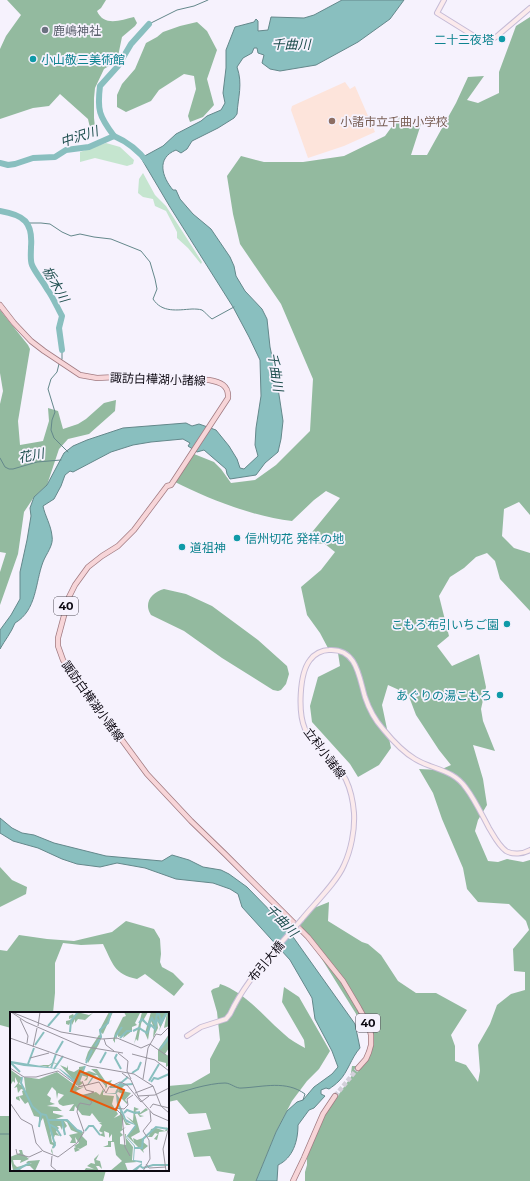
<svg xmlns="http://www.w3.org/2000/svg" width="530" height="1181" viewBox="0 0 530 1181" font-family="Montserrat,'Noto Sans JP',sans-serif">
	<style>
		.education { fill: #fde4db }
		.green { fill: #c5e5cf }
		.forest { fill: #93ba9f }
		.water { fill: #89bfbf; stroke: #64888b }
		.lines { fill: none; stroke-linecap: round; stroke-linejoin: round }
		.stream { stroke: #64888b; stroke-width: 1 }
		.river { stroke: #89bfbf; stroke-width: 6 }
		.primary-tunnel { stroke: #d3cfda; stroke-width: 4.5; stroke-dasharray: 4.5 2; stroke-linecap: butt }
		.secondary-casing { stroke: #c5bbd6; stroke-width: 6 }
		.primary-casing { stroke: #a17b82; stroke-width: 6 }
		.secondary { stroke: #fbeaec; stroke-width: 4 }
		.primary { stroke: #f7d5d8; stroke-width: 4.5 }
		.secondary-bridge-casing { stroke: #c5bbd6; stroke-width: 6; stroke-linecap: butt }
		.secondary-bridge { stroke: #fbeaec; stroke-width: 4 }
		.worship-dot { fill: #6b7280; stroke: #f6f2fd; stroke-width: 1.5 }
		.culture-dot { fill: #0f9aa8; stroke: #f6f2fd; stroke-width: 1.5 }
		.education-dot { fill: #8d6e63; stroke: #f6f2fd; stroke-width: 1.5 }
		.labels { text-anchor: middle; dominant-baseline: central; stroke-width: 3.5; stroke-linejoin: round; paint-order: stroke }
		.shield { fill: #f6f2fd; stroke: #534f58; stroke-width: 1 }
		.shield-label { font-size: 11px; font-weight: bold; fill: #0d0912 }
		.worship-label { font-size: 12px; fill: #5b616d; stroke: #f6f2fd; text-anchor: start }
		.culture-label { font-size: 12px; fill: #0d838f; stroke: #f6f2fd; text-anchor: end }
		.education-label { font-size: 12px; fill: #785e54; stroke: #f6f2fd; text-anchor: start }
		.street-label { font-size: 12px; fill: #0d0912; stroke: #f6f2fd }
		.water-label { font-size: 13px; font-style: italic; fill: #1b4c4c; stroke: #f6f2fd }
		.inset-river { fill: none; stroke: #89bfbf; stroke-width: 2 }
		.inset-road { fill: none; stroke: #99959f; stroke-width: 1 }
		.view { fill: #e8590c; fill-opacity: 0.15; stroke: #e8590c; stroke-width: 2 }
		.inset-edge { fill: none; stroke: #0d0912; stroke-width: 2 }
	</style>
	<rect width="100%" height="100%" fill="#f6f2fd"/>
	<!-- education -->
	<path class="education" d="M345,82L350,89L355,86L375,132L344,146L308,158L291,110L292,106Z"/>
	<!-- green -->
	<g class="green">
		<path d="M106,143L120,147L134,160L133,164L127,166L95,158L80,162V152Z"/>
		<path d="M143,173L155,195L166,206L202,262L201,264L188,248L177,238V232L166,211L155,206L153,199L143,197L138,193L139,179Z"/>
	</g>
	<!-- forest -->
	<g class="forest">
		<path d="M7,0H106L101,8L97,11C104,27 121,20 134,17L137,23L135,26L122,37L117,61L104,69L95,88L94,98V118L96,136H94L91,132L88,119L60,94L49,106L33,108L0,119V49L6,36L21,15Z"/>
		<path d="M530,17V515L519,502L504,509L502,536L514,548L530,553V611L500,579L495,561L487,553L476,557L464,568L450,577L439,596L449,636L437,646L452,666L479,654L486,687L481,709L483,721L495,751L473,745L483,779L487,805L478,820L475,831L488,861L498,862L507,859L523,862L530,860V1181H305V1172L307,1165V1158L321,1120L353,1074L351,1073L352,1066H357L358,1067L370,1055L373,1041L300,924L314,908L329,902L328,921L362,942L368,944L381,955L398,981L416,993H436L467,1010L451,1035L455,1046V1061L466,1065L478,1082L480,1071L478,1045L490,1024L497,1005L511,994L525,990V972L514,971L513,949L529,930L526,921L509,904L478,902L467,889L463,868L442,819L433,793L419,769L440,770L451,765L439,750L416,715L408,694L388,685L382,705L391,748L379,765L358,777L350,764L312,722L310,706L318,677L340,666L338,653L329,650L320,633L307,615L301,587L321,570L335,552L325,544L304,542L340,498L326,491L314,500L292,521C254,517 209,499 175,482L194,454L214,462L221,469L231,483L255,480L276,465L310,431L313,379L281,304L240,244L233,214L227,176L241,156L264,162H303L344,156L385,136L399,117L421,124L411,155H427L456,103L468,77L484,76L467,100L478,103L499,93V72L516,26Z"/>
		<path d="M197,22L207,31L217,50L207,79L214,105L203,117L190,122L188,116L196,89L194,76L184,74L159,90L151,101L126,112L117,107V95L122,84L135,69L146,43L157,37L163,32L180,26Z"/>
		<path d="M0,310L28,345L30,349L18,421L20,445L43,441L49,421L48,408L58,411L63,429L78,424L86,419L104,403L116,400L115,411L89,434L68,439L59,449L47,485L34,497L24,512L18,554L0,605V572L6,553L0,552V404L3,391L0,373Z"/>
		<path d="M164,589L186,594L212,606L258,640L287,666L289,674L286,684L281,690L278,691L273,690L222,658L184,631L151,615C143,603 152,592 164,589Z"/>
		<path d="M0,867L12,880L27,887L26,894L0,907Z"/>
		<path d="M126,921L154,929L160,939L161,954L160,962L162,967L173,973L184,984L174,996L145,974L137,979C114,974 113,964 103,944L81,945L63,943L55,963V993L53,1013H11V1028L0,1025V950L7,951L19,935L47,939L74,941L112,932Z"/>
		<path d="M220,984C245,992 265,1018 284,1034C290,1040 298,1044 305,1048L304,1040L282,1002L284,987L299,997L330,1051L319,1069L307,1081L292,1101L276,1132L256,1181H233L235,1174L217,1171L210,1156L194,1157L187,1133L211,1129L206,1113L189,1114L177,1100L168,1102V1086L191,1084L210,1073V1059L220,1040L217,1012L211,991L213,989L219,987Z"/>
		<path d="M0,1116H11V1170H106L103,1181H0Z"/>
	</g>
	<!-- water -->
	<g class="water">
		<path d="M342,0H404L390,19L358,42L316,65L280,71L270,69L262,63L264,55L258,53L257,48H254L252,53L243,58L237,67C243,84 238,97 237,114L234,118L218,128L192,141L187,149L181,153L176,150C156,158 162,177 173,190H176L180,199L193,214L211,229L230,257L234,266L236,276L245,291L262,309L267,319L270,347L276,375L283,421L281,439L278,452L265,463L256,475L230,479L227,474L226,469L204,450L197,452L188,446L190,443L183,439L151,442L133,445L111,452L73,472L70,471L65,475L61,486L54,499L43,506C45,516 51,525 52,536C54,545 46,554 43,562C35,583 37,610 15,623C11,633 5,640 0,649V630L11,615L20,599V572L27,540L31,516L30,508L34,497L47,485L64,453L73,446L87,440L123,428L186,423L192,426L199,424L216,430L229,446L237,459L240,468L244,469L258,456L255,445L256,428L261,396L260,360L249,337L233,307L170,207L141,158L163,146L176,134L201,121L207,116L221,110L225,103L223,93L226,68V50L235,27L254,22L256,19L258,21V31L268,30L271,17L304,18L314,15Z"/>
		<path d="M0,818L12,828L22,833L34,835L54,843L106,856L162,861L172,855L189,860L203,867L221,870L229,874L247,887L286,927L355,1024L360,1048C351,1058 348,1072 339,1081C336,1084 332,1087 329,1089L326,1088L321,1090V1094L325,1096L314,1108L309,1110L298,1125C298,1141 293,1158 278,1165L277,1181H256L276,1132L287,1111L297,1102L303,1100L314,1087L332,1074L338,1067L332,1051L315,1019L312,998L290,960L242,907L238,894L230,889L213,883L176,879L145,868L117,863L100,867L77,864L62,859L38,848L13,841L0,833Z"/>
	</g>
	<g class="lines">
		<!-- stream -->
		<g class="stream">
			<path d="M149,24L177,10L194,6L208,0"/>
			<path d="M27,223H41L50,224L62,232L71,236L80,234L94,237L111,239L141,251L150,262L155,279L157,289L153,299C162,313 177,310 192,309C195,309 199,309 202,310C205,312 208,316 212,319L234,307"/>
			<path d="M61,361L62,359V350"/>
			<path d="M59,364L57,372L51,379L48,389L55,412L52,420L51,430L54,438L68,452"/>
			<path d="M0,458L5,467L9,469H13L37,462L61,460"/>
			<path d="M168,1097C182,1091 210,1083 225,1083C231,1083 236,1089 242,1088C263,1087 286,1080 305,1094L303,1100"/>
			<path d="M0,1134H11"/>
		</g>
		<!-- river -->
		<g class="river">
			<path d="M114,136C99,116 97,110 100,86L118,66L131,44L149,24"/>
			<path d="M0,163L8,165L15,164L33,158L55,157L66,150L89,147L114,136C128,142 139,151 148,163"/>
			<path d="M0,211C24,215 33,222 31,247C31,253 30,260 32,265C36,274 43,281 47,289C53,297 57,307 62,316L59,328L62,350"/>
		</g>
		<!-- primary-tunnel -->
		<path class="primary-tunnel" d="M335,1096L358,1068"/>
		<defs>
			<g id="secondary">
				<path d="M444,0L437,13L482,41H488L496,37L530,8"/>
				<path d="M302,919C314,904 337,882 344,865C351,850 355,830 354,813C352,787 344,771 326,753C318,746 310,739 305,729C298,713 299,674 310,660C314,654 322,650 329,650C357,648 359,677 365,697C369,709 375,720 383,729C392,740 403,752 415,759C433,770 453,769 466,788C475,800 482,815 489,828C494,836 498,845 506,851C513,855 523,854 530,850"/>
				<path d="M187,1036L201,1027L226,1019L230,1014L234,1006"/>
			</g>
			<g id="primary">
				<path d="M0,305L14,323L31,341L44,351L80,375L97,378L117,377L209,380C220,382 229,385 228,398L171,485L167,486L134,530L118,546L102,556L88,567L75,585L69,597L58,638V646L63,660L147,774L191,821L225,854L308,937L343,981L359,1008L369,1026L371,1035V1045L369,1052L366,1059L358,1068"/>
				<path d="M293,1181L304,1158L323,1114L335,1096"/>
			</g>
		</defs>
		<!-- secondary casing -->
		<use href="#secondary" class="secondary-casing"/>
		<!-- primary casing -->
		<use href="#primary" class="primary-casing"/>
		<!-- secondary -->
		<use href="#secondary" class="secondary"/>
		<!-- primary -->
		<use href="#primary" class="primary"/>
		<defs>
			<path id="secondary-bridge" d="M234,1006C251,974 278,947 302,919"/>
		</defs>
		<!-- secondary-bridge casing -->
		<use href="#secondary-bridge" class="secondary-bridge-casing"/>
		<!-- secondary-bridge -->
		<use href="#secondary-bridge" class="secondary-bridge"/>
	</g>
	<!-- markers -->
	<circle class="worship-dot" cx="45" cy="30" r="4"/>
	<g class="culture-dot">
		<circle cx="502" cy="39" r="4"/>
		<circle cx="33" cy="59" r="4"/>
		<circle cx="237" cy="538" r="4"/>
		<circle cx="182" cy="547" r="4"/>
		<circle cx="507" cy="624" r="4"/>
		<circle cx="500" cy="695" r="4"/>
	</g>
	<circle class="education-dot" cx="332" cy="121" r="4"/>
	<g class="labels">
		<!-- shield labels -->
		<g class="shield">
			<rect x="54" y="597" width="24" height="18" rx="3"/>
			<rect x="356" y="1014" width="24" height="18" rx="3"/>
		</g>
		<g class="shield-label">
			<text x="66" y="606">40</text>
			<text x="368" y="1023">40</text>
		</g>
		<!-- worship labels -->
		<g class="worship-label">
			<text x="53" y="30">鹿嶋神社</text>
		</g>
		<!-- culture labels -->
		<g class="culture-label">
			<text x="494" y="39">二十三夜塔</text>
			<text x="41" y="59" text-anchor="start">小山敬三美術館</text>
			<text x="245" y="538" text-anchor="start">信州切花 発祥の地</text>
			<text x="190" y="547" text-anchor="start">道祖神</text>
			<text x="499" y="624">こもろ布引いちご園</text>
			<text x="492" y="695">あぐりの湯こもろ</text>
		</g>
		<!-- education labels -->
		<g class="education-label">
			<text x="340" y="121">小諸市立千曲小学校</text>
		</g>
		<!-- street labels -->
		<g class="street-label">
			<text transform="translate(158 379) rotate(2)">諏訪白樺湖小諸線</text>
			<text transform="translate(93 701) rotate(54)">諏訪白樺湖小諸線</text>
			<text transform="translate(325 753) rotate(53)">立科小諸線</text>
			<text transform="translate(266 961) rotate(-50)">布引大橋</text>
		</g>
		<!-- water labels -->
		<g class="water-label">
			<text x="291" y="44">千曲川</text>
			<text transform="translate(79 136) rotate(-18)">中沢川</text>
			<text transform="translate(56 284) rotate(60)">栃木川</text>
			<text transform="translate(276 372) rotate(81)">千曲川</text>
			<text transform="translate(31 455) rotate(-11)">花川</text>
			<text transform="translate(282 920) rotate(46)">千曲川</text>
		</g>
	</g>
	<!-- overview -->
	<g transform="translate(10 1012)">
		<rect width="159" height="159" fill="#f6f2fd"/>
		<path d="M67,0L79,3L83,1L75,8L68,7L65,11V7L62,13L61,9L59,13L56,12V9L60,8L62,6L59,7V4L63,2L64,4ZM99,0H103L93,22L89,19ZM114,0L130,1L125,11L127,13L122,15V19L113,26L114,23L108,25V21L106,28L105,24V31L103,28L105,21L113,5L116,4ZM132,0H138L134,7L135,11L132,9L131,12L128,29L126,27L124,32ZM141,0H159V14L154,16L157,1L149,19L150,15L147,8L148,16L143,26L144,16L141,9L138,28L135,21ZM159,22V36L155,42L159,44V53L156,55V51L148,49V38ZM89,23L92,24L89,32L78,51V46L75,49L78,40ZM43,50L57,56L58,53V58L64,60L69,57V55L75,54L71,62L79,59L87,62L81,57H87L96,70L102,68L100,72L115,73L112,76L113,79L121,81L115,88L117,90V92L111,86L113,82L108,80L110,74L97,72V76L87,63L80,65L79,62L77,68L74,69L77,65L71,63L70,69L73,71L69,74L50,53L43,51L38,55L29,53H39ZM1,58L12,66L9,72L14,75L16,81L14,65L29,67L47,60L69,76L74,75L66,79L71,83L86,80L90,83L93,77V83L104,84L102,92L108,102L104,106L110,103V98L116,110L121,113H116L113,107L112,117L116,115L110,120L113,123L110,125V132L116,133L115,122H116V126L123,135L122,148L127,150L115,151L118,159H100L112,149L106,143L104,130H101V135H93L98,133V129H102V122L99,126V121L94,119L95,125L89,123L93,121L89,119L92,113L89,111H92L89,110L82,101L80,104L72,103L65,94L64,99H59L64,92L53,94L49,92L48,89L54,83L48,81L47,87L46,79L42,75L37,83L41,86L40,90L45,92L37,94L47,95L52,99H43V101L54,104L43,108H58L68,119L73,120L72,124L77,129V133L70,137L67,136L70,138L65,140L64,136L66,135L64,134L69,131L65,125L66,131H60L62,127L59,123L68,121L61,118L57,110L54,109L57,114L54,117L56,123L53,118L52,112V118L50,114H47L49,116L46,120L50,124L45,123L43,128L40,117L42,130L44,131L45,129L46,131L42,137L43,143L41,139L43,133L40,132L33,106L29,112V105L24,104L18,90L15,92L9,84L10,89L6,87V85L13,83L12,79L14,78L11,77L8,81L7,75L4,76L8,71L5,65V71L3,69L0,74ZM124,95L129,97L125,99L130,101L136,96L138,98L129,103L134,104L130,105L127,101L125,102L130,120L121,125L124,130L123,126L127,128L139,124L141,117L146,116L155,119L157,115V119L149,120L147,128L144,127L148,122L145,121L142,125H135L133,130L138,134L133,138L134,141L117,124L126,114L116,104L123,109ZM9,138H12L13,142L19,147L10,151L11,148H3L4,152L7,155L22,151H16L18,149L30,148L25,159L20,154H14L9,159L3,158L0,145L10,141ZM89,142L86,148L90,149L92,157L89,154H86L89,159H74L76,156L84,157L77,154L81,151L85,152L84,147Z" fill="#93ba9f"/>
		<path d="M1,49L50,57L64,67L69,74L77,73L82,65L85,64L88,65L96,73L95,78L93,81H106L110,87L109,91L114,102L116,107L126,113V115L117,125L125,134L124,148L132,149V153L126,159H121L132,151L123,149L124,134L116,125L125,113L116,110L107,93L106,82L93,81V79L95,77V73L88,66L84,65L78,73L69,75L49,57L14,54L0,51Z" fill="#89bfbf"/>
		<path class="inset-river" d="M129,11L132,7L138,13L142,6L145,12L147,2H149L151,9L157,0M141,13L145,17L147,7L151,12L157,0M38,14L50,0M123,19L129,16L137,21L141,12M60,20L61,9L68,0M105,25L112,15M110,26L117,19H122M25,33L34,20M85,34L91,25L90,18L98,11L101,0M150,37L159,26M46,41L53,29M107,42L105,46L111,57M0,50L10,60M76,51L82,38M90,51L96,40M18,52L24,36M41,56L46,42M44,57L53,44M122,61L128,57L131,50M12,65L11,71L22,94L31,102L29,115M139,69L149,52M141,70L144,66L148,67L159,62M68,72L75,54M100,75H106L118,65M106,81L110,73L123,72M114,101L117,98L125,101L130,100M31,102L36,103L38,108H52M38,108L45,133L43,136M39,112L46,116L51,124M75,119L79,114H83L90,123M55,123L52,108H57L67,118L72,120M124,136H132L133,127L146,115L159,117M130,154L133,156L143,153H159M4,159L20,151"/>
		<path class="inset-road" d="M1,0L16,10L71,34L113,41M4,1L51,20L92,27L107,26L131,36L140,32M10,7L18,24L17,31M28,14L30,0M0,26L79,54L124,62L143,74L151,94L159,101M94,27L96,33L104,39M140,32L156,43M23,35L27,16M108,41L118,49L117,59L121,67M122,42L145,48L159,59M20,46L39,41M0,56L14,65H26L48,59L67,73M112,61L121,68L129,86L143,102L159,109M133,67L138,36L146,22L151,23L159,15M68,75L89,70L96,81L99,75L110,70L117,73L131,90L139,84M125,81L143,74M128,84L145,83L159,76M0,91L11,107L22,113L26,131L33,139L48,145L67,131L74,120L67,100L68,94L70,91L80,93L82,90L74,84L84,80L76,78L72,69M140,96L143,92L159,96M6,137L7,142L19,145L32,139M42,144L41,154L47,159M120,144L115,135L112,103L105,96L114,97L118,93L117,87L123,83M136,152L139,156L156,155M133,159L140,147L139,128L133,119L141,109L140,99M156,159L153,137L159,114"/>
		<path class="view" d="M70,59L114,78L106,98L61,79Z"/>
		<rect width="159" height="159" class="inset-edge"/>
	</g>
</svg>
